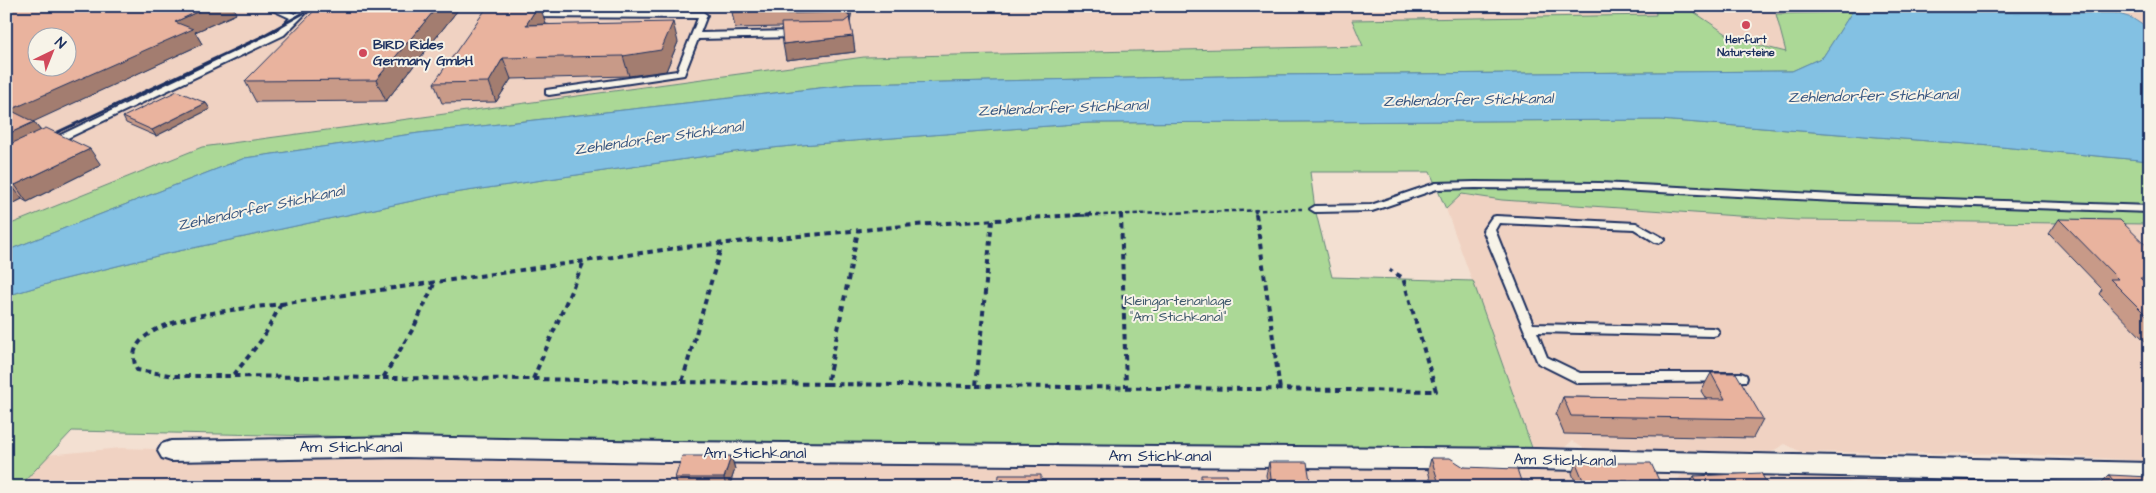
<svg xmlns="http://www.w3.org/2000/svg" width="2156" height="493" viewBox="0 0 2156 493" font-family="'Architects Daughter',sans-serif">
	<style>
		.built { fill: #f0d2c2; fill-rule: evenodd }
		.green { fill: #abd896; stroke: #63847a }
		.water { fill: #83c1e3; stroke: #5987ae }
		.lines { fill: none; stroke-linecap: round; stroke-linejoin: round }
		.lane-casing { stroke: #1b2f5e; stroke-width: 4 }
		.street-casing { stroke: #1b2f5e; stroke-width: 4 }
		.path-far1 { stroke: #1b2f5e; stroke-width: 2.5; stroke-dasharray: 4.5 3; stroke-linecap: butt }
		.path { stroke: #1b2f5e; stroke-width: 4; stroke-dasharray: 5.5 4.5; stroke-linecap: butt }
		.lane { fill: #f7f3e8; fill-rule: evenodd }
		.street { fill: #f7f3e8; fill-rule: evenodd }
		.rail { stroke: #1b2f5e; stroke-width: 3 }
		.wall { fill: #c89a88; stroke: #1b2f5e }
		.shaded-wall { fill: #a37d6f; stroke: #1b2f5e }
		.building { fill: #e9b39e; stroke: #1b2f5e; fill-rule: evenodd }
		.poi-dot { fill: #d1495b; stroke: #f7f3e8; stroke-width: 2 }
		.labels { text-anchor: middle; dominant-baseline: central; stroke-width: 4; stroke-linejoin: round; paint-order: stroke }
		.far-poi-label { font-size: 11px; font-weight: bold; fill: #1b2f5e; stroke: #f7f3e8 }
		.poi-label { font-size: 14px; font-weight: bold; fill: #1b2f5e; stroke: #f7f3e8; text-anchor: start }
		.park-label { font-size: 14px; fill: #3f596c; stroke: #f7f3e8 }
		.water-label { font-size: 15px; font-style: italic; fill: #35547f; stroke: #f7f3e8 }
		.near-street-label { font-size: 16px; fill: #1b2f5e; stroke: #f7f3e8 }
	</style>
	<rect width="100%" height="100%" fill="#f3e0d2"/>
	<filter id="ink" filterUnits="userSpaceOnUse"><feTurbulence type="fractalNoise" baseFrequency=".02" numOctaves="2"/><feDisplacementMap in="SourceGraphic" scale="10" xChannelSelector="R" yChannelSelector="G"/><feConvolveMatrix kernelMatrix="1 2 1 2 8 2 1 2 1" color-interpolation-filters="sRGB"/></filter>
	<g filter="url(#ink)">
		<!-- built -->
		<g class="built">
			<path d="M6,6H1655L1657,15L1352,20L1363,46L864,57L202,147L6,226ZM38,38H68V68H38Z"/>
			<path d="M1685,6H2150V30L2132,18L2115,13L1776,14L1787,52L1734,39Z"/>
			<path d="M1462,194L1502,200L1797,220L2150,224V461L2019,454L1801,452L1785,444L1771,452L1585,449L1572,441L1564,448H1533L1446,209Z"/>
			<path d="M121,448L363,455L1647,472L1673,485L1682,475L1838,477L1862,487H19L47,455Z"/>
			<path d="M1889,476H1933L1951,487H1863L1868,477Z"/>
			<path d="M1963,477L1980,480L2150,487H1958Z"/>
		</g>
		<!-- green -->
		<g class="green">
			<path d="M1655,6H1685L1734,39L1786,52L1776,14L1852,12L1823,57L1792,71L1270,75L855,84L419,133L245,158L6,251V226L202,147L864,57L1363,46L1352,20L1656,15Z"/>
			<path d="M1660,120L1980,145L2150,161V224L1797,220L1502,200L1462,194L1446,209L1430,172H1310L1315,209L1332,277L1473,281L1536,459L1153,453L72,431L19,487H6V296L57,281L165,254L440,195L734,152L801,145L1088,123Z"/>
		</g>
		<!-- water -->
		<path class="water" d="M1852,12L2115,13L2132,18L2150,30V161L1980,145L1660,120L1088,123L801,145L734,152L440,195L165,254L57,281L6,296V251L245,158L419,133L855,84L1270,75L1792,71L1823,57Z"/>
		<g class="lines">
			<defs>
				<g id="lane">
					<path d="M264,6H276L295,14L304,6H313L284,35L55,144H47L46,142L278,31L290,18Z"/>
					<path d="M529,12H703L707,15L700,33L798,31L802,34L798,37L698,39L684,75L549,95L546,94V90L677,71L698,18L526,17V13Z"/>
					<path d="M1475,182L1600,183L1855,196L2150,206V212L1855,202L1600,189L1475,188L1437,189L1372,211L1315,212L1310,209L1315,206L1371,205L1436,183Z"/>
					<path d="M1496,216L1636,223L1665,239L1659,243L1655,242L1634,229L1499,223L1495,230L1533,324L1713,328L1717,329L1719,332L1717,335L1713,336L1537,332L1547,357L1580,373H1741L1746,375L1747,378L1746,381L1578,383L1538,363L1483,230L1492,217Z"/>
				</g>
				<path id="street" d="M402,437L667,442L1536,449L2150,463V483L1536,469L667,462L402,457L171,461L162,458L158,451L162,444L171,441Z"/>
			</defs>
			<!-- lane casing -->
			<use href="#lane" class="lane-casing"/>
			<!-- street casing -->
			<use href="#street" class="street-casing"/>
			<!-- path-far1 -->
			<g class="path-far1">
				<path d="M1255,209L1256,216"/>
				<path d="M1121,213V216"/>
				<path d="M1066,216L1302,209"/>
			</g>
			<!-- path -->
			<g class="path">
				<path d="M1121,214L1126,387"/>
				<path d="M1256,214L1280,390"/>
				<path d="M281,304L263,338L233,376H175L137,370C112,315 250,309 281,304Z"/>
				<path d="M281,304L684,247L915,225L1094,214"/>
				<path d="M234,376L383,378L414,327L435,282"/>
				<path d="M383,378L533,379L584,261"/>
				<path d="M533,379L682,382L722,244"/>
				<path d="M682,382L827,384L858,231"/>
				<path d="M827,384L976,386L992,220"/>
				<path d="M976,386L1436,391L1403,278L1390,270"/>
			</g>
			<!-- lane -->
			<use href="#lane" class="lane"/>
			<!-- street -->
			<use href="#street" class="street"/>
			<!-- rail -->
			<path class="rail" d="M43,139L259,38L316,6"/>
		</g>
		<!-- wall -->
		<g class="wall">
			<path d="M6,6L236,14L195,32L202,44L33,121L40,130L101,165L27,202L22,199L6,207Z"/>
			<path d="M461,6L386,101L256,102L245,81Z"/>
			<path d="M852,9L850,22L855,52L786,60L782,27L735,28L732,12Z"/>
			<path d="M546,24L678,42L666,71L629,76L511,79L496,102L442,103L434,83Z"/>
			<path d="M206,103L210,109L156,136L126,123L123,117Z"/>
			<path d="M2059,219L2150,249V346L2099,294L2102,289L2049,234Z"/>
			<path d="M1711,373L1763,419L1753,438L1564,434L1556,415L1563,397L1706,399L1701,391Z"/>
			<path d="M731,456L735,469L729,487H678L675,478Z"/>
			<path d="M1431,458L1464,467L1521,481L1530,487H1432L1428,470Z"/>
			<path d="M1269,462L1311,487H1268L1266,475Z"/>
			<path d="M1576,463L1662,487H1577L1572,473Z"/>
			<path d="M2109,475L2150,487H1996L2001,480L2102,482Z"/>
			<path d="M1694,476L1769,487H1688Z"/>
		</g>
		<!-- shaded-wall -->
		<g class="shaded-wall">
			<path d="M210,6H233L236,14L195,32L202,44L22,127L10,110L175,22Z"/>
			<path d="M438,6H461L386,101L376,80Z"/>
			<path d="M538,6H540L546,24L526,25Z"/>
			<path d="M848,6H852V9L850,22Z"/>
			<path d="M673,22L678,42L666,71L629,76L623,56Z"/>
			<path d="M853,36L855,52L786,60L783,44Z"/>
			<path d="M503,58L511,79L496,102L489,82Z"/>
			<path d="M206,103L210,109L156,136L152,130Z"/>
			<path d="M34,122L46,138L6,157V135Z"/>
			<path d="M90,149L101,165L27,202L15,185Z"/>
			<path d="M9,182L22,199L6,207V184Z"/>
			<path d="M731,456L735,469L729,487H726L724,478Z"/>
		</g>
		<!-- building -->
		<g class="building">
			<path d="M6,6H210L175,22L193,29L10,110L34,122L6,135ZM38,38H68V68H38Z"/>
			<path d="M319,6H438L376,80L245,81Z"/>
			<path d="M488,6H538L526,25L673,22L661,50L623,56L503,58L489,82L434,83Z"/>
			<path d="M734,6H848L849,16L844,12L780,14V11L732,12Z"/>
			<path d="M849,18L853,36L783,44L781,23L844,22Z"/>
			<path d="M177,91L206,103L152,130L123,117Z"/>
			<path d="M46,128L90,149L15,185L9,182L6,184V146Z"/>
			<path d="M2059,219L2120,220L2150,249V278H2140L2150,288V319L2110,279H2118Z"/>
			<path d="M1711,373H1736L1763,419L1571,416L1563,397L1725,399Z"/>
			<path d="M682,456H731L724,478H675Z"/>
			<path d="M1431,458H1450L1464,467L1517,469L1521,481H1528L1530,487H1440Z"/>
			<path d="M1269,462H1307L1311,487H1272Z"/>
			<path d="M1576,463H1651L1662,487H1636L1633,481L1583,480Z"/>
			<path d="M1761,473L1769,487H1700L1694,476Z"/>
			<path d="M999,475H1041V487H998Z"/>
			<path d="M1201,475H1227L1228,487H1201Z"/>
			<path d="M2109,475L2150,477V487H2006L2001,480L2115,483Z"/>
		</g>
	</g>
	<!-- markers -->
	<g class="poi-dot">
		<circle cx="1746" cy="25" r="5"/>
		<circle cx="363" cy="53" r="5"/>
	</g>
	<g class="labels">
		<!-- far-poi labels -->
		<g class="far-poi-label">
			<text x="1746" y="39">Herfurt<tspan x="1746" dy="13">Natursteine</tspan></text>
		</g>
		<!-- poi labels -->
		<g class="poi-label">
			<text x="373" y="45">BIRD Rides<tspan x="373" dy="16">Germany GmbH</tspan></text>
		</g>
		<!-- park labels -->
		<g class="park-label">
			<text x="1178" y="301">Kleingartenanlage<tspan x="1178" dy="16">"Am Stichkanal"</tspan></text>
		</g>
		<!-- water labels -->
		<g class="water-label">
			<text transform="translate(1873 96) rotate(-1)">Zehlendorfer Stichkanal</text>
			<text transform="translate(1468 100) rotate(-1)">Zehlendorfer Stichkanal</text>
			<text transform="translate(1063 108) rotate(-2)">Zehlendorfer Stichkanal</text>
			<text transform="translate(659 138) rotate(-8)">Zehlendorfer Stichkanal</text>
			<text transform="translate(261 208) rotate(-12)">Zehlendorfer Stichkanal</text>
		</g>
		<!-- near-street labels -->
		<g class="near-street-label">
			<text x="351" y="447">Am Stichkanal</text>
			<text x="755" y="453">Am Stichkanal</text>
			<text x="1160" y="456">Am Stichkanal</text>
			<text transform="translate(1565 460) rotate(1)">Am Stichkanal</text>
		</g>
	</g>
	<!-- margin -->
	<rect width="2156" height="493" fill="none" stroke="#f7f3e8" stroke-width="25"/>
	<rect x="12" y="12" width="2131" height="468" fill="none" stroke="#1b2f5e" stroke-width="2" filter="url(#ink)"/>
	<!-- north arrow -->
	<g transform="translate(52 52) rotate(43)"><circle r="24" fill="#f7f3e8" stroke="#9fa5b1"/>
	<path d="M0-4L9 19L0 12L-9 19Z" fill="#d1495b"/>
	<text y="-8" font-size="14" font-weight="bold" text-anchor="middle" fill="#1b2f5e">N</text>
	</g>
</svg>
